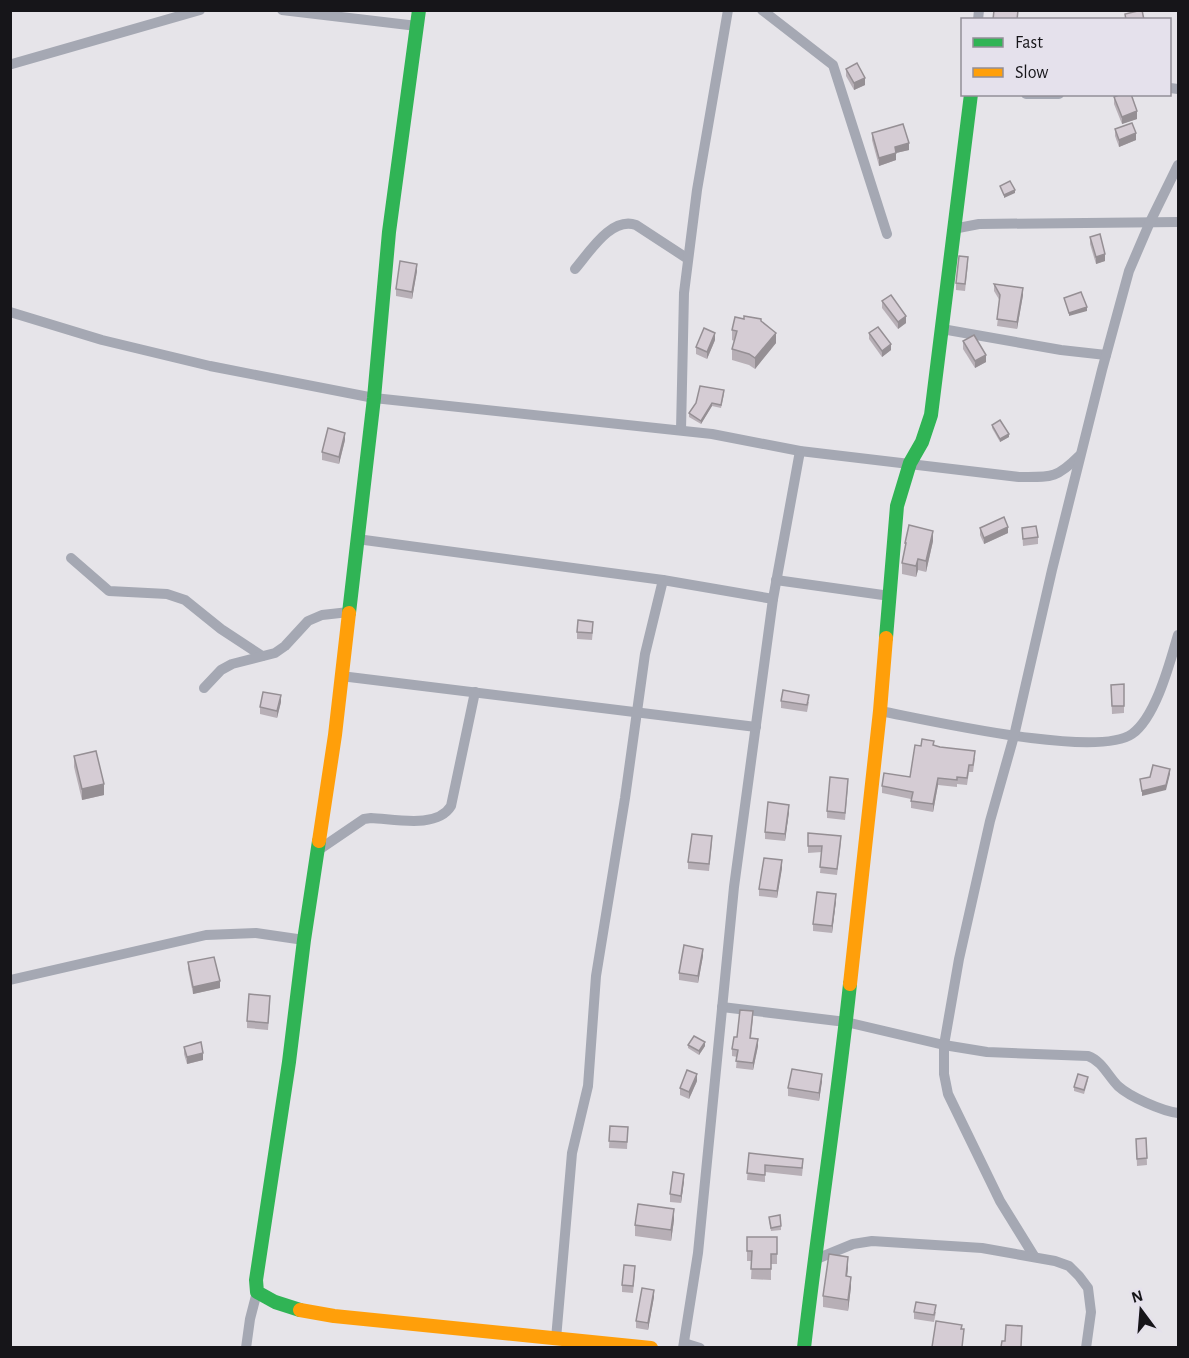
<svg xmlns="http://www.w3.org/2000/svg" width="1189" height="1358" viewBox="0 0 1189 1358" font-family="'Alegreya Sans',sans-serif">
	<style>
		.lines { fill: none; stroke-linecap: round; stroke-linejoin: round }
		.street { stroke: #a5a8b3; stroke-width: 10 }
		.fast { stroke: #30b455; stroke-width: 14 }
		.slow { stroke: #ff9f0a; stroke-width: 14 }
		.wall { fill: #b7afb6 }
		.shaded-wall { fill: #958f94 }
		.building { fill: #d5ccd4; stroke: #958f94; stroke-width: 1.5 }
	</style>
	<rect width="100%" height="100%" fill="#e6e4e9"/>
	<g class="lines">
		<!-- street -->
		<g class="street">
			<path d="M282,10L417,26"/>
			<path d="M762,10L833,65L887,234"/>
			<path d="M978,20L979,10"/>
			<path d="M12,64L200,10"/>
			<path d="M1170,88L1178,89"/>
			<path d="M1026,94H1059"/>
			<path d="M953,229L979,224L1178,222"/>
			<path d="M575,269C589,253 611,216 636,225L688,259"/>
			<path d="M10,312L102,340L210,366L374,398L712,434L800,451L1019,477C1051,477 1056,479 1079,456"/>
			<path d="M942,329L1061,350L1106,355"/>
			<path d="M681,430L684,293L697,190L728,10"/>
			<path d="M357,539L663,580L773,599"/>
			<path d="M71,558L109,591L167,594L185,600L221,629L262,656"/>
			<path d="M776,580L890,596"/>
			<path d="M341,676L756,727"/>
			<path d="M204,688L221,670L232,664L275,653L285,646L308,621L322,615L349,612"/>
			<path d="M880,711C928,720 1096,759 1132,734C1156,717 1170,662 1178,635"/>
			<path d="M317,851L364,819L371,818C395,819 437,829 451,806L475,692"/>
			<path d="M10,980L206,935L256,933L304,940"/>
			<path d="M722,1007L846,1022L944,1045L987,1052L1088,1056C1102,1061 1108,1076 1118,1086C1130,1097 1162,1111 1178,1113"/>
			<path d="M1034,1256L1000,1201L948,1094L944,1074V1045L959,959L990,821L1014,736L1052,570L1102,370L1129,271L1150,222L1178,165"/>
			<path d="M814,1260L853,1244L872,1241L982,1248L1055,1261L1069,1266L1079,1276L1088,1288L1091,1312L1086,1348"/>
			<path d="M556,1339L572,1153L588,1086L596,976L625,798L645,654L663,580"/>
			<path d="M684,1343L700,1348"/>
			<path d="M246,1348L250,1319L257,1292"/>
			<path d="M683,1348L698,1253L734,887L773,599L800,451"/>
		</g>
		<!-- fast -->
		<g class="fast">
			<path d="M349,613L374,398L389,232L419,10"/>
			<path d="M886,638L897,506L910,463L922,442L931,415L971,94"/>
			<path d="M300,1310L275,1302L257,1292L256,1280L289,1062L304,940L319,841"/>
			<path d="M804,1348C818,1226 837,1106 850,984"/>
		</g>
		<!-- slow -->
		<g class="slow">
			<path d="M319,841L335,735L349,613"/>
			<path d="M850,984L880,711L886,638"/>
			<path d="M300,1310L334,1316L651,1348"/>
		</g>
	</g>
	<!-- wall -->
	<g class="wall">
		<path d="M846,69L865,85L854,90L846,76Z"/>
		<path d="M1114,97L1137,119L1122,124L1114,104Z"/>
		<path d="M1115,129L1136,140L1119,147L1115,136Z"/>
		<path d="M872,133L909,150L896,153V160L879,166L872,140Z"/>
		<path d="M1090,237L1105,261L1096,264L1090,244Z"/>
		<path d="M968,264L965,291L956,290V283Z"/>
		<path d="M417,271L412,299L396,296V289Z"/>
		<path d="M994,284L1023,295L1017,329L997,326L1000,301L994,291Z"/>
		<path d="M882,301L906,323L898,329L882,308Z"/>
		<path d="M744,319L761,321L776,343L755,369L749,365L732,360V349L734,341L732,340V330Z"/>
		<path d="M869,333L891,350L882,357L869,339Z"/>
		<path d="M715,340L707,359L696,354V347Z"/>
		<path d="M963,341L986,362L975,368L963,349Z"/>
		<path d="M724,394L721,408L712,406L701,424L689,417V413Z"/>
		<path d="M992,425L1009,437L1000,442L992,428Z"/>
		<path d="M345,440L339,464L322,460V452Z"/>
		<path d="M980,528L1008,533L984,544L980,535Z"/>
		<path d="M1022,528L1038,537V544L1023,546Z"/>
		<path d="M933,541L926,572L918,570L916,577L902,574V563L905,550V543Z"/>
		<path d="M593,629L592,640L577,639V632Z"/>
		<path d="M1124,684V713L1112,714L1111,685Z"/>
		<path d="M781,701L809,702L807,712L781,708Z"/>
		<path d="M281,702L277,718L260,714V707Z"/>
		<path d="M934,745L975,758L973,772H969L967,785L957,784V787L938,785L933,812L911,808V799L882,793V786L910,777L921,746Z"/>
		<path d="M74,756L104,795L82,800L74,767Z"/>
		<path d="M848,786L845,820L827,818V811Z"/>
		<path d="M789,812L785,841L765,839V832Z"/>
		<path d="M808,833L841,843L837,875L820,873L822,852L808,853Z"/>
		<path d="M712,843L709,871L688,869V862Z"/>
		<path d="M782,868L777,898L759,896V889Z"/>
		<path d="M836,901L832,933L813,931V924Z"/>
		<path d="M703,956L698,983L679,980V973Z"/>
		<path d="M188,962L220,988L193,994L188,969Z"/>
		<path d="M270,1003L268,1030L247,1028V1021Z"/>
		<path d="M753,1018L751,1038L758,1046L753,1070L736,1068L737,1057L732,1056V1049L737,1037Z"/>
		<path d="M688,1045L705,1046L699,1055L688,1048Z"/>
		<path d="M184,1047L203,1060L187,1064L184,1054Z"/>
		<path d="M1088,1080L1084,1094L1074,1091V1087Z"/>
		<path d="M697,1081L689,1099L680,1095V1088Z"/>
		<path d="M822,1081L819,1101L788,1096V1088Z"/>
		<path d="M610,1126L628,1127L627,1149L609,1148Z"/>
		<path d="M1146,1138L1147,1165L1137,1166L1136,1139Z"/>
		<path d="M749,1153L803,1166L802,1176L765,1172V1182L747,1180Z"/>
		<path d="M684,1181L681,1203L670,1202V1194Z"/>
		<path d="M674,1220L671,1241L635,1236V1225Z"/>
		<path d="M769,1220L781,1226V1230L771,1231Z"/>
		<path d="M747,1237H777V1264H771V1280L751,1279L752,1261H747Z"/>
		<path d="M848,1267L847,1276L851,1287L848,1311L823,1307V1296Z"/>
		<path d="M635,1273L633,1293L622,1292V1285Z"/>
		<path d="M654,1297L648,1330L636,1328V1321Z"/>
		<path d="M914,1312H936L934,1322L914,1319Z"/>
	</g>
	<!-- shaded-wall -->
	<g class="shaded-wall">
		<path d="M865,78V85L854,90V83Z"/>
		<path d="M1137,111V119L1122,124V117Z"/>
		<path d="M1136,133V140L1119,147V140Z"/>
		<path d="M909,143V150L896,153V160L879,166V158L895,147Z"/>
		<path d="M1015,190V193L1004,198V195Z"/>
		<path d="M1105,254V261L1096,264V257Z"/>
		<path d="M417,264V271L412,299V292Z"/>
		<path d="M1023,288V295L1017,329V322Z"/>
		<path d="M1087,307V311L1069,316V313Z"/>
		<path d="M906,316V323L898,329V322Z"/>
		<path d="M715,333V340L707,359V352Z"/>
		<path d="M776,333V343L755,369V358Z"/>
		<path d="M891,344V350L882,357V351Z"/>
		<path d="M986,355V362L975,368V361Z"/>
		<path d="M712,403V406L701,424V421Z"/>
		<path d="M345,433V440L339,464V457Z"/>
		<path d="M1009,434V437L1000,442V439Z"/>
		<path d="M1008,527V533L984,544V538Z"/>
		<path d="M933,531V541L926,572V561Z"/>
		<path d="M918,559V570L916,577V566Z"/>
		<path d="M281,695V702L277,718V711Z"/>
		<path d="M1170,769V774L1166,790L1142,796V791Z"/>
		<path d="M938,778V785L933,812V804Z"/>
		<path d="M104,784V795L82,800V789Z"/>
		<path d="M789,805V812L785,841V834Z"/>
		<path d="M782,860V868L777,898V891Z"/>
		<path d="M836,894V901L832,933V926Z"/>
		<path d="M703,949V956L698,983V976Z"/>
		<path d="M220,981V988L193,994V987Z"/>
		<path d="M758,1039V1046L753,1070V1063Z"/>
		<path d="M705,1042V1046L699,1055V1051Z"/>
		<path d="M203,1053V1060L187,1064V1057Z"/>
		<path d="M697,1074V1081L689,1099V1092Z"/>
		<path d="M822,1074V1081L819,1101V1093Z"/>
		<path d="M684,1174V1181L681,1203V1196Z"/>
		<path d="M674,1209V1220L671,1241V1230Z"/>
		<path d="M848,1257V1267L846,1287V1276Z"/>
		<path d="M851,1277V1287L848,1311V1300Z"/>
		<path d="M654,1290V1297L648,1330V1323Z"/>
	</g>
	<!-- building -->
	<g class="building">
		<path d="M994,10H1018L1017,20H993Z"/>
		<path d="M1142,10L1144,20H1126L1125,14Z"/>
		<path d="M857,63L865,78L854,83L846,69Z"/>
		<path d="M1121,94H1131L1137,111L1122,117L1114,97Z"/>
		<path d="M1132,123L1136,133L1119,140L1115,129Z"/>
		<path d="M903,124L909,143L895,147L896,153L879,158L872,133Z"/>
		<path d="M1010,181L1015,190L1004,195L1000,186Z"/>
		<path d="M1100,234L1105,254L1096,257L1090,237Z"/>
		<path d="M959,256L968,257L965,284L956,283Z"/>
		<path d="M400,261L417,264L412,292L396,289Z"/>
		<path d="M994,284L1023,288L1017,322L997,319L1000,295Z"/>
		<path d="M1081,292L1087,307L1069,313L1064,298Z"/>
		<path d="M891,295L906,316L898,322L882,301Z"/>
		<path d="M744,316L761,319V321L776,333L755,358L749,354L732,349L737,331L732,330L735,317L744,319Z"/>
		<path d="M878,327L891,344L882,351L869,333Z"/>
		<path d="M704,328L715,333L707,352L696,347Z"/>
		<path d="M974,335L986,355L975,361L963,341Z"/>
		<path d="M700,386L724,390L721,405L712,403L701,421L689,413L696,403Z"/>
		<path d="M1000,420L1009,434L1000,439L992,425Z"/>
		<path d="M328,428L345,433L339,457L322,452Z"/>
		<path d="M1004,517L1008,527L984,538L980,528Z"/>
		<path d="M909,525L933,531L926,561L918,559L916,566L902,563L906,543H905Z"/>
		<path d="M1036,526L1038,537L1023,539L1022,528Z"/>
		<path d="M578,620L593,622L592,633L577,632Z"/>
		<path d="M1124,684V706H1112L1111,685Z"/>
		<path d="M783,690L809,695L807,705L781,701Z"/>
		<path d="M263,692L281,695L277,711L260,707Z"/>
		<path d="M922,739L934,741L933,745L940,747L975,751L973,765H969L967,778L957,777V780L938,778L933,804L911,801L913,792L882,786L884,773L910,777L915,745L921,746Z"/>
		<path d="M96,751L104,784L82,789L74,756Z"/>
		<path d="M1153,765L1170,769L1166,785L1142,791L1140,779L1150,777Z"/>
		<path d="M830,777L848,779L845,813L827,811Z"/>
		<path d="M768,802L789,805L785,834L765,832Z"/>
		<path d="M808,833L841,836L837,869L820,867L822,846H808Z"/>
		<path d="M692,834L712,836L709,864L688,862Z"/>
		<path d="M764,858L782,860L777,891L759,889Z"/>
		<path d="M817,892L836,894L832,926L813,924Z"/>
		<path d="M684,945L703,949L698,976L679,973Z"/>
		<path d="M214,957L220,981L193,987L188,962Z"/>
		<path d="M249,994L270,996L268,1023L247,1021Z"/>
		<path d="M740,1010L753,1011L750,1038L758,1039L753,1063L736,1061L738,1050L732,1049L734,1037H737Z"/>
		<path d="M694,1036L705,1042L699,1051L688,1045Z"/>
		<path d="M201,1042L203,1053L187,1057L184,1047Z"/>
		<path d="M792,1069L822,1074L819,1093L788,1088Z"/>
		<path d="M687,1070L697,1074L689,1092L680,1088Z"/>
		<path d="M1078,1074L1088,1077L1084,1090L1074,1087Z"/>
		<path d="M610,1126L628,1127L627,1142L609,1141Z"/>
		<path d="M1146,1138L1147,1158L1137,1159L1136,1139Z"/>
		<path d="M749,1153L803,1159L802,1168L765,1165V1175L747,1173Z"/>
		<path d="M673,1172L684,1174L681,1196L670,1194Z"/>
		<path d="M638,1204L674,1209L671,1230L635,1225Z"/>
		<path d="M780,1215L781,1226L771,1228L769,1217Z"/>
		<path d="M747,1237H777V1254H771V1269H751L752,1251H747Z"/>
		<path d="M829,1254L848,1257L846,1276L851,1277L848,1300L823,1296Z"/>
		<path d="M624,1265L635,1266L633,1286L622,1285Z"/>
		<path d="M642,1288L654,1290L648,1323L636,1321Z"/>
		<path d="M916,1302L936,1305L934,1315L914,1312Z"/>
		<path d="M936,1321L962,1325L961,1329H964L962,1347H932Z"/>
		<path d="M1006,1325L1022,1326L1021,1347H1001L1002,1341H1005Z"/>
	</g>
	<!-- border -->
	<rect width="1189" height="1358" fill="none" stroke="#161519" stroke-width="24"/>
	<!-- legend -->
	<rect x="961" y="18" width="210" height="78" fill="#e5e1ec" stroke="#928f98" stroke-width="1.5"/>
	<rect x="973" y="38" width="30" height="9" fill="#30b455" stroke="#928f98" stroke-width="1.5"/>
	<text x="1015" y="48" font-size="18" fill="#161519">Fast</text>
	<rect x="973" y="68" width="30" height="9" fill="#ff9f0a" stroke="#928f98" stroke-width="1.5"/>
	<text x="1015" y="78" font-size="18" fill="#161519">Slow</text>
	<!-- north arrow -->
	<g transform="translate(1141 1310) rotate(344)" stroke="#e5e1ec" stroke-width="4.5" paint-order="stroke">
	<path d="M0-4.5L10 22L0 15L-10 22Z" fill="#161519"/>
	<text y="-9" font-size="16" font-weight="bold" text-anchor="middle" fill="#161519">N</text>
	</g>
</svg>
